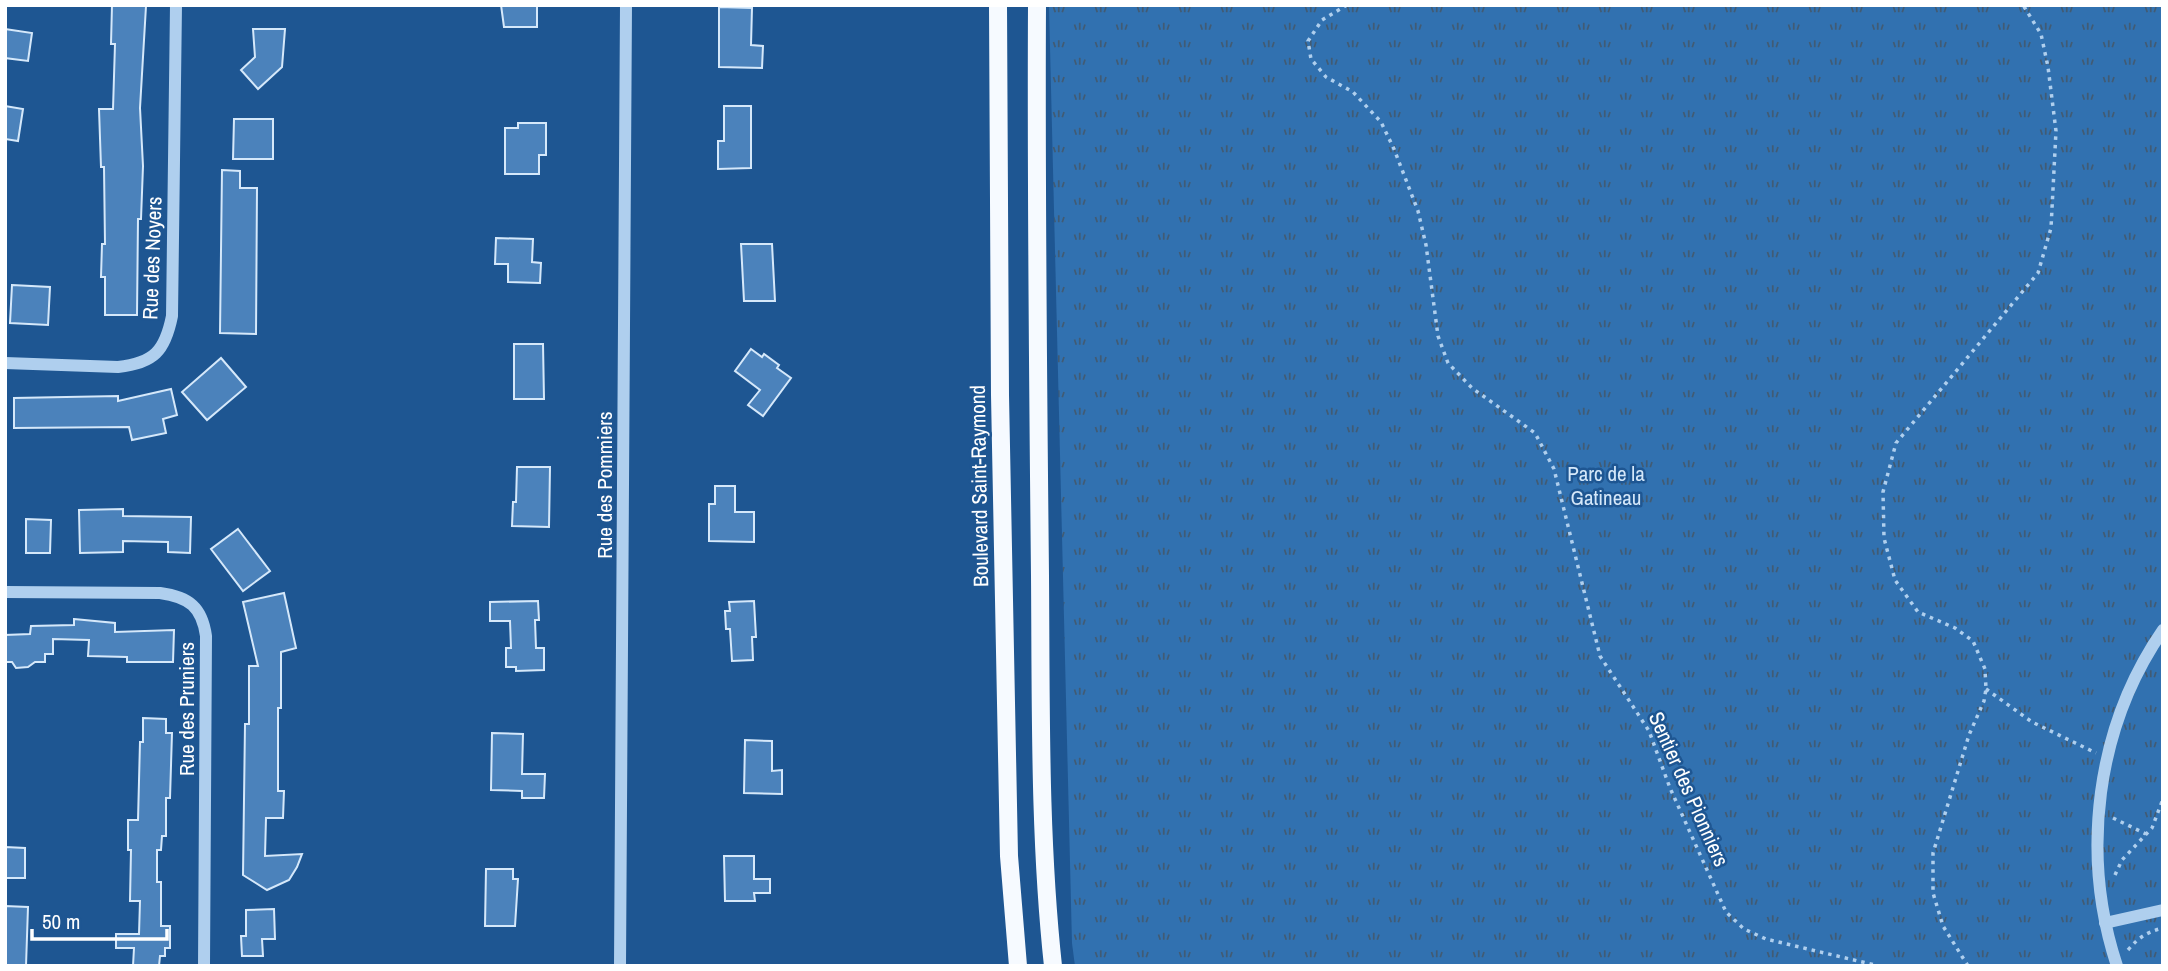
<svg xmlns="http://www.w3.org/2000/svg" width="2168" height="971" viewBox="0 0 2168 971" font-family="'Archivo Narrow',sans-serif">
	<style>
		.park { fill: url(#park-tufts) }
		.building { fill: #4b82bb; stroke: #d5e8fa; stroke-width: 2 }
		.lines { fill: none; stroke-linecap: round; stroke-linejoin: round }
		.path { stroke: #afcfee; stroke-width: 3.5; stroke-dasharray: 3.5 5; stroke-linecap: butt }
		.minor { stroke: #afcfee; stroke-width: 12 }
		.major { stroke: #f6faff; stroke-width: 18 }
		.labels { text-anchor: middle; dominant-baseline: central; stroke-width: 5; stroke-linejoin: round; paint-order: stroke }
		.street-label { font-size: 21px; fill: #fff; stroke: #1e5692 }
		.park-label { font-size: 21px; fill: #d5e8fa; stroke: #1e5692 }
	</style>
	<defs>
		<pattern id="park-tufts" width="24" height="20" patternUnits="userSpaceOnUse" patternTransform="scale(1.75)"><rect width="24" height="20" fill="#3171b0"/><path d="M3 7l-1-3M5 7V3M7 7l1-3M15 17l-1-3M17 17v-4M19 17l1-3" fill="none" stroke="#415b74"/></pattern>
	</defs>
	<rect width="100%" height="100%" fill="#1e5692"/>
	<!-- park -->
	<path class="park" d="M1049,5H2163V966H1075L1072,943Z"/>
	<!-- building -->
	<g class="building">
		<path d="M112,5L146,6L140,108L143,166L141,219H138L137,315H105V277H101L102,244H105L104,167H101L99,109H113L115,44H111Z"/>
		<path d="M501,5H537V27H504Z"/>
		<path d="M719,7L752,8L751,45L763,46L762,68L719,67Z"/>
		<path d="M5,29L32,33L28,61L5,58Z"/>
		<path d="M253,29H285L282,67L258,89L241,70L255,57Z"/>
		<path d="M5,106L23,109L18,141L5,139Z"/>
		<path d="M724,106H751V168L718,169V141H724Z"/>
		<path d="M234,119H273V159H233Z"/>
		<path d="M518,123H546V155H539V174H505V128H518Z"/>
		<path d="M222,170L240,171V188H257L256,334L220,333Z"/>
		<path d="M496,238L533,239L532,262L541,263L540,283L508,282V264H495Z"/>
		<path d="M741,244H772L775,301H744Z"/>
		<path d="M12,285L50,287L48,325L10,323Z"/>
		<path d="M514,344H543L544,399H514Z"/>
		<path d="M751,349L762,357L764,354L779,365L777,368L791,378L763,416L748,405L760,390L735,371Z"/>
		<path d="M221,358L246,387L207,420L182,392Z"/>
		<path d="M171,389L177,415L163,419L166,433L132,440L129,427L14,428V398L118,396V401Z"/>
		<path d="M517,467H550L549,527L512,526L513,502H516Z"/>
		<path d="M715,486H735V512H754V542L709,541V504H715Z"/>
		<path d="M123,509V516L191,517L190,553L168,552V542L123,541V552L80,553L79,510Z"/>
		<path d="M26,519L51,520L50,553H26Z"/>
		<path d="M238,529L270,571L243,591L211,549Z"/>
		<path d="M284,593L296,648L281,652V708H278V791H284L283,818H266L265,856L302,854L297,867L289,880L267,890L243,875L245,724H249V666H258L243,602Z"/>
		<path d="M538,601L539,620H535L536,648H544V670L516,671V667H506V648H511L510,621H490V602Z"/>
		<path d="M754,601L756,637H752L753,660L732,661L730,629H726L725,611H730L729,602Z"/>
		<path d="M74,619L115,623V632L174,630L173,662H127V657L88,656L89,640L53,639V654H45V662H35L28,667L16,668L12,662H5V635L30,634L31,626L74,625Z"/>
		<path d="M143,718L166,719V733H172L170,798H166V836H162L161,850H157V882H161V926H170V948H165V956H160L159,966H133L134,948H116V934H139L140,901H130L131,850H128V820H138L140,742H143Z"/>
		<path d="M492,733L523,734L522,774H545L544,798H522V791L491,790Z"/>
		<path d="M745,740L772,741V771L782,770V794L744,793Z"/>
		<path d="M5,847L25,848V878H5Z"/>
		<path d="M724,856H754V879H770V893H754L755,901H725Z"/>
		<path d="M486,869H513V879H518L515,926H485Z"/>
		<path d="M5,906L28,907L26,966H5Z"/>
		<path d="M274,909L275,939H262L263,956H242L241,936H246V910Z"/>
	</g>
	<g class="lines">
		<!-- path -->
		<g class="path">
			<path d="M1347,5L1322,20L1308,41L1311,59L1326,77L1353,92L1381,122L1394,149L1418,211L1426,245L1438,336L1448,363L1472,388L1535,433L1554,469L1600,656L1649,731L1670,788L1726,912L1744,929L1766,939L1879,966"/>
			<path d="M1986,689L2032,722L2096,753"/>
			<path d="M2113,818L2146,834"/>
			<path d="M2115,875L2122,860L2152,828L2163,799"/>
			<path d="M2128,950C2139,937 2147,932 2163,928"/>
			<path d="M1968,966L1943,926L1933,893V853L1969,735L1984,701L1986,689L1985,669L1973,641L1955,628L1918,612L1895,580L1884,538L1883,492L1896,443L2038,273L2051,228L2056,131L2048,67L2041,34L2023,5"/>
		</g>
		<!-- minor -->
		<g class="minor">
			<path d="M5,363L118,367C154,363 165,351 172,316L176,5"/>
			<path d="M5,592L160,593C189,597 202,607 206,636L204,966"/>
			<path d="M2105,923L2163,910"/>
			<path d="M620,966L626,5"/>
			<path d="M2117,966C2080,854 2096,727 2163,630"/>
		</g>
		<!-- major -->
		<g class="major">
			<path d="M998,5L1000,395L1009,856L1018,966"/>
			<path d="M1037,5C1036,195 1038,385 1040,575C1041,705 1039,836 1053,966"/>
		</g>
	</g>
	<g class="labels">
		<!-- street labels -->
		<g class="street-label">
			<text transform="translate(152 258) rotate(-88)">Rue des Noyers</text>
			<text transform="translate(604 485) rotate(-90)">Rue des Pommiers</text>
			<text transform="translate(979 486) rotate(-91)">Boulevard Saint-Raymond</text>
			<text transform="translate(186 709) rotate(-90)">Rue des Pruniers</text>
			<text transform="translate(1689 789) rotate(66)">Sentier des Pionniers</text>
		</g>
		<!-- park labels -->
		<g class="park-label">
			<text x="1606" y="473">Parc de la<tspan x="1606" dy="24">Gatineau</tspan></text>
		</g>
	</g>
	<!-- border -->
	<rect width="2168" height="971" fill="none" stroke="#ffffff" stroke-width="14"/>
	<!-- scale -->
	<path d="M32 929v10h135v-10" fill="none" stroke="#ffffff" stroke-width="3.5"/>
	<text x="42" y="929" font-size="21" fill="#ffffff" stroke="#1e5692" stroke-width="5" paint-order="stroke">50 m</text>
</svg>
